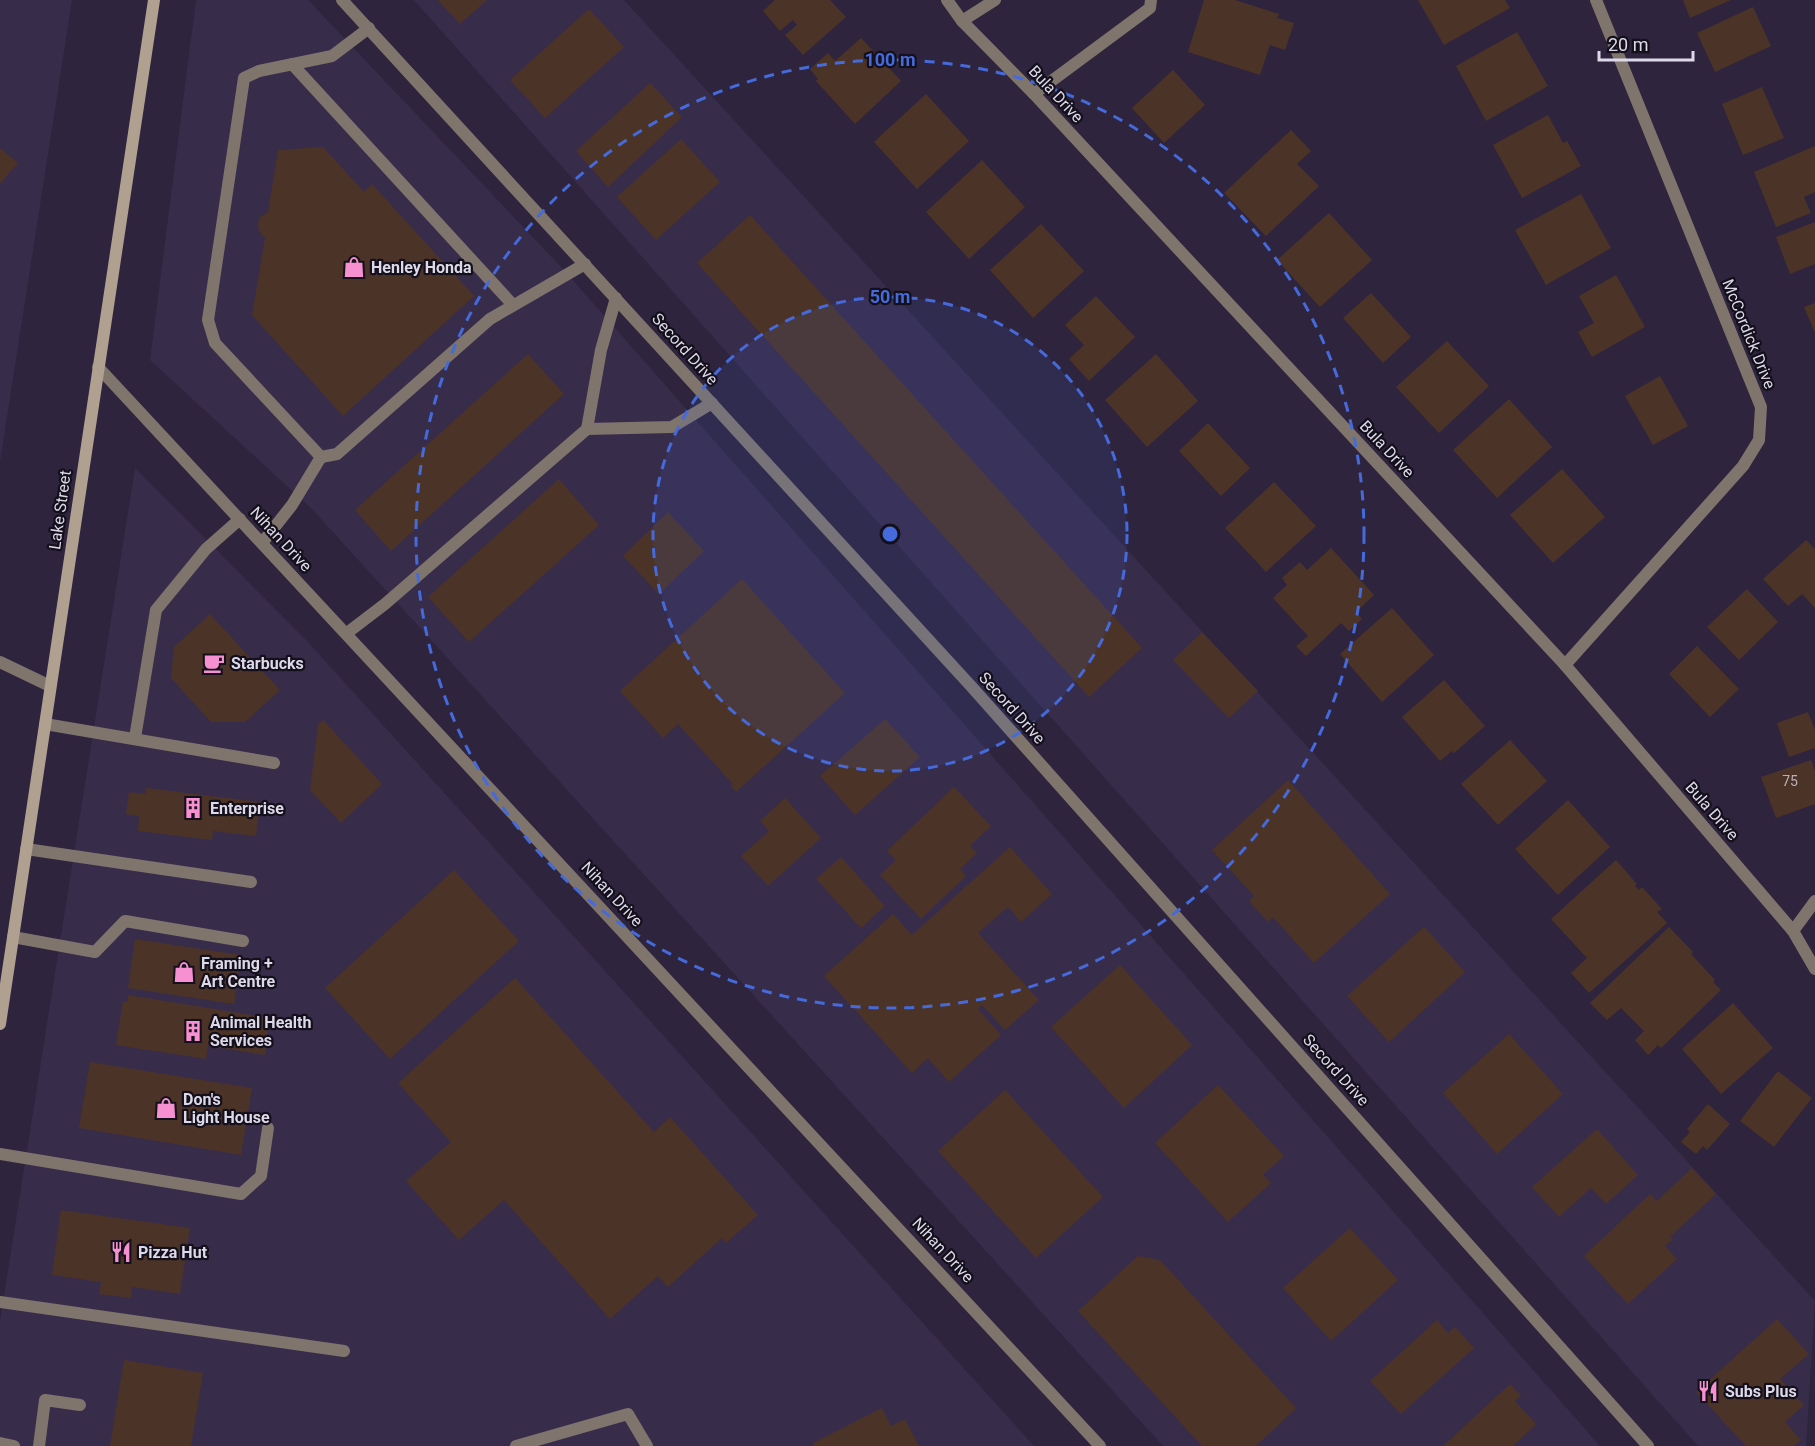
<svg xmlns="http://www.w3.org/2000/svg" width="1815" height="1446" viewBox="0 0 1815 1446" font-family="Roboto,sans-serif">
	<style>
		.built { fill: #382c4b }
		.building { fill: #4c3327 }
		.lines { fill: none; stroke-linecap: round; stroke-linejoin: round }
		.lane { stroke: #7f756c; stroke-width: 12 }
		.street { stroke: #7f756c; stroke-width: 12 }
		.secondary { stroke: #afa090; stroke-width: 12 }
		.ring { fill: none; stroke: #446adb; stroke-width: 3; stroke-dasharray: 10 8 }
		.labels { text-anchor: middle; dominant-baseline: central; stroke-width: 4.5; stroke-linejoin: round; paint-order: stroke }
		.number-label { font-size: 14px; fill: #bab0b8 }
		.street-label { font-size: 16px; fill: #ded9e9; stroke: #14101b }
		.poi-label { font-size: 16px; font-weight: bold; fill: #ded9e9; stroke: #14101b; text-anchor: start }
		.centre { fill: #446adb; stroke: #14101b; stroke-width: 3 }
		.ring-label { font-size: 18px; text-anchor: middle; font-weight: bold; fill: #446adb; stroke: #14101b; stroke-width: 4.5; stroke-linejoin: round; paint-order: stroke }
	</style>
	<rect width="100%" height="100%" fill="#2e243d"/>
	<!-- built -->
	<g class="built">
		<path d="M0,0H72L0,462Z"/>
		<path d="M196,0H308L563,269L1600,1446H1163L312,509L150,360Z"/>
		<path d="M414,0H624L1815,1301L1806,1446H1698Z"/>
		<path d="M135,468L308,642L1034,1446H0V1321Z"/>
	</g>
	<!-- building -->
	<g class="building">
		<path d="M438,0H487L460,24Z"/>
		<path d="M775,0H830L846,17L803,55L785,35L797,25L793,20L780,31L763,11Z"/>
		<path d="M1204,0H1235L1279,14L1277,18L1294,23L1285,50L1270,45L1260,75L1188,52Z"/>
		<path d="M1418,0H1505L1510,8L1444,45Z"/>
		<path d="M1683,0H1731L1690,18Z"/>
		<path d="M1753,7L1771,46L1715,72L1697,33Z"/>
		<path d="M589,9L624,47L545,118L510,80Z"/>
		<path d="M1517,32L1548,86L1486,121L1456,66Z"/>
		<path d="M861,38L901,81L855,124L816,81L818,79L810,69L828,53L835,61Z"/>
		<path d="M1173,70L1205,105L1164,143L1132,108Z"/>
		<path d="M650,83L682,117L608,187L576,151Z"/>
		<path d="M1762,87L1784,138L1743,155L1722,104Z"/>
		<path d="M926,94L969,141L917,189L874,142Z"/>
		<path d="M1548,115L1563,143L1567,141L1581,166L1522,198L1493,145Z"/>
		<path d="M1291,130L1311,151L1297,164L1319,186L1266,236L1224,193Z"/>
		<path d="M681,139L720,182L656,240L617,197Z"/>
		<path d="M1815,146V192L1804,197L1811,213L1776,227L1754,172Z"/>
		<path d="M323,147L364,192L372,184L474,296L343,416L252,315L265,238L259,231L258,224L260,217L268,212L278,150Z"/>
		<path d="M0,148L18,163L0,184Z"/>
		<path d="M982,160L1025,207L969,259L926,212Z"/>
		<path d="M1581,194L1611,248L1546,285L1515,230Z"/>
		<path d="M1329,213L1372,260L1320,307L1277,260Z"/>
		<path d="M750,215L1142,648L1089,697L697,263Z"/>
		<path d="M1815,222V264L1790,274L1776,237Z"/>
		<path d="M1041,224L1084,271L1033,318L990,270Z"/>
		<path d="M1616,275L1645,327L1592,357L1578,332L1594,323L1579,296Z"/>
		<path d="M1371,293L1411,337L1383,363L1343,318Z"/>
		<path d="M1096,296L1135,337L1089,381L1069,359L1084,345L1065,325Z"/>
		<path d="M1815,303V333L1804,307Z"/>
		<path d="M1447,341L1489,386L1439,433L1396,387Z"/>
		<path d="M528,354L564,394L391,551L355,510Z"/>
		<path d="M1156,354L1198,401L1147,447L1105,400Z"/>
		<path d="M1660,376L1688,426L1653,445L1625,396Z"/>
		<path d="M1509,399L1552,447L1497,498L1453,450Z"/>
		<path d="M1208,423L1250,468L1221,496L1179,451Z"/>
		<path d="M1562,469L1605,517L1553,563L1510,515Z"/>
		<path d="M559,479L599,525L469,642L428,597Z"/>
		<path d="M1274,482L1316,526L1266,572L1225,528Z"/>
		<path d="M668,512L704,551L659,594L623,556Z"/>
		<path d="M1806,540L1815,549V608L1802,594L1788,606L1763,579Z"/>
		<path d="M1331,548L1374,595L1356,612L1362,619L1349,631L1341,623L1306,656L1296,646L1308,636L1273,598L1287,585L1282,578L1300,562L1307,570Z"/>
		<path d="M742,579L845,693L736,792L731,786L733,784L678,724L663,738L620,691Z"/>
		<path d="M1747,589L1778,622L1739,660L1707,627Z"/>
		<path d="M1392,608L1434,655L1382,702L1340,654Z"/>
		<path d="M210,614L280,690L245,722H211L171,678L174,647Z"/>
		<path d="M1202,632L1258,691L1229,718L1173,660Z"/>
		<path d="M1697,646L1739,689L1710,717L1669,674Z"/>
		<path d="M1444,680L1485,726L1454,753L1452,751L1440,761L1402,717Z"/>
		<path d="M1808,712L1815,730V748L1789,757L1777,723Z"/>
		<path d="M885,719L920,757L855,815L820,776Z"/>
		<path d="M323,720L382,784L341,823L310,790L318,725Z"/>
		<path d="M1510,740L1547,781L1498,825L1461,784Z"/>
		<path d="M1811,760L1815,771V804L1776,818L1761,777Z"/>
		<path d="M1288,780L1390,894L1314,963L1273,917L1268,922L1249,901L1254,896L1212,850Z"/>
		<path d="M954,787L991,826L970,846L977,853L960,869L966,876L921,919L880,875L896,860L887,851Z"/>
		<path d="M146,788L260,802L256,836L213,831L212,840L138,831L139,816L126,814L129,792L145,794Z"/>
		<path d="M785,798L821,838L768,886L741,856L769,831L760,821Z"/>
		<path d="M1568,800L1610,847L1558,895L1515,849Z"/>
		<path d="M1010,847L1052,894L1021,922L1008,907L978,933L1039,1000L1005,1030L982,1005L978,1009L1001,1035L949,1082L928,1058L912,1073L824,976L893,914L912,935Z"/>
		<path d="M841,857L885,906L861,928L816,879Z"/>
		<path d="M1616,860L1637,884L1635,886L1639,890L1642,887L1662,909L1657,912L1667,923L1589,993L1571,973L1587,958L1551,919Z"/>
		<path d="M454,870L519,941L390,1059L325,988Z"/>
		<path d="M1424,927L1465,972L1389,1042L1347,996Z"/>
		<path d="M1669,927L1693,952L1691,954L1715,980L1713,982L1721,990L1661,1048L1658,1045L1648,1055L1635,1040L1644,1031L1621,1008L1607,1020L1590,1003Z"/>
		<path d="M135,939L241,955L234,1004L128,988Z"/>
		<path d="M1120,965L1192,1045L1124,1108L1051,1027Z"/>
		<path d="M515,978L654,1132L670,1117L758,1215L726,1243L722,1238L668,1287L658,1276L610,1319L504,1200L459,1240L406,1181L451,1142L398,1083Z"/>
		<path d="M128,995L270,1018L265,1055L208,1046L206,1059L116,1045L123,1001L127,1002Z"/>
		<path d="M1733,1003L1773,1048L1721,1094L1682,1049Z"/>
		<path d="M1509,1034L1563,1094L1497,1154L1443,1093Z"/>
		<path d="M90,1062L252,1088L241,1155L79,1128Z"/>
		<path d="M1778,1071L1812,1098L1774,1147L1740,1121Z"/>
		<path d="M1218,1085L1284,1156L1263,1175L1271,1183L1228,1222L1155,1143Z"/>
		<path d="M1005,1090L1103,1197L1036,1258L938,1151Z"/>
		<path d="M1708,1104L1730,1124L1707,1150L1703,1146L1696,1154L1681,1142L1690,1132L1687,1129Z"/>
		<path d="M1597,1129L1638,1175L1606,1204L1591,1188L1559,1217L1532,1187Z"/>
		<path d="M1692,1168L1716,1194L1670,1237L1673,1239L1665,1246L1677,1259L1628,1304L1584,1256L1650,1194L1657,1201Z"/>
		<path d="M61,1210L190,1228L180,1294L132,1287L131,1298L99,1294L101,1282L52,1275Z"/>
		<path d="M1350,1228L1398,1280L1331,1341L1283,1288Z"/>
		<path d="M1138,1256L1160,1260L1296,1408L1256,1446H1202L1078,1311Z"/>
		<path d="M1777,1319L1809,1354L1780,1379L1804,1405L1785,1422L1801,1440L1794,1446H1746L1696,1392Z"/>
		<path d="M1437,1320L1448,1333L1455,1327L1474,1348L1401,1414L1370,1381Z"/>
		<path d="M124,1360L203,1373L191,1446H110Z"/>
		<path d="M1510,1384L1521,1395L1515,1401L1536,1424L1513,1446H1443Z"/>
		<path d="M882,1408L891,1426L905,1419L919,1446H814L813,1443Z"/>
	</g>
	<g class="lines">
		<!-- lane -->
		<g class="lane">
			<path d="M369,28L332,56L259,71L244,78L208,320L215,343L321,457L337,454L490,319L585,264"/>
			<path d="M292,64L513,305"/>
			<path d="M587,429L672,427L712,403"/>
			<path d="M262,543L292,505L321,457"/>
			<path d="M347,633L385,604L587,429L601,350L616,298"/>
			<path d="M45,724L274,763"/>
			<path d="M135,738L156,610L206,549L240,519"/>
			<path d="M26,849L251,882"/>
			<path d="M13,937L95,952L125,921L243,941"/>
			<path d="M0,1154L241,1194L261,1176L268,1128"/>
			<path d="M0,1302L344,1351"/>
			<path d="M0,1443L14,1446"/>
			<path d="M39,1446L45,1400L80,1405"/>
			<path d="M516,1446L628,1414L647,1446"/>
		</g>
		<!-- street -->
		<g class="street">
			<path d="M342,0L970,685L1648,1446"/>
			<path d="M947,0L962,21L1034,94L1565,665L1793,931L1815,969"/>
			<path d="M962,21L995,0"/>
			<path d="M1034,94L1150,8L1151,0"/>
			<path d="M98,367L1100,1446"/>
			<path d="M0,662L50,686"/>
			<path d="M1565,665L1743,466L1759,440L1761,407L1596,0"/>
			<path d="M1793,931L1815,901"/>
		</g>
		<!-- secondary -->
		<path class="secondary" d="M0,1024L154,0"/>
	</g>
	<!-- distance rings -->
	<circle cx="890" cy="534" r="237" fill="#446adb" fill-opacity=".12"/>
	<g class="ring">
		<circle cx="890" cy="534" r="237"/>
		<circle cx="890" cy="534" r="474"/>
	</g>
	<!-- icons -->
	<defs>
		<symbol id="shop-bare" viewBox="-9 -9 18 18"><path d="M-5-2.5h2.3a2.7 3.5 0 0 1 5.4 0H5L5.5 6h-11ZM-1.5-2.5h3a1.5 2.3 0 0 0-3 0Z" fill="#f690d0" stroke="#14101b" stroke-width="2.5" paint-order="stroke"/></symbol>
		<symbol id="cafe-bare" viewBox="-9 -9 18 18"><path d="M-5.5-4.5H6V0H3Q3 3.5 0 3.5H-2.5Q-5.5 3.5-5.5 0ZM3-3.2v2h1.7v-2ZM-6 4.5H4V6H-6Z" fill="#f690d0" stroke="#14101b" stroke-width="2.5" paint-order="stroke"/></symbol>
		<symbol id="building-bare" viewBox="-9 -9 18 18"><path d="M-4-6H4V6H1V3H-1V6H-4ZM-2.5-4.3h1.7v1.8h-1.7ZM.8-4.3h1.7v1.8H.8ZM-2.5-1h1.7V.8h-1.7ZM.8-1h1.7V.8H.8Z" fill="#f690d0" stroke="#14101b" stroke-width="2.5" paint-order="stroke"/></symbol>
		<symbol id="restaurant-bare" viewBox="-9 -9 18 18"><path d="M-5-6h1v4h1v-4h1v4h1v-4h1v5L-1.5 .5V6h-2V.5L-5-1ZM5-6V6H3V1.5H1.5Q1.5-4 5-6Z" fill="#f690d0" stroke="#14101b" stroke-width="2.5" paint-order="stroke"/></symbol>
	</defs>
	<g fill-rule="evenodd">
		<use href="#shop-bare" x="339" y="252" width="30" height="30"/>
		<use href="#cafe-bare" x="199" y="648" width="30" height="30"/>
		<use href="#building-bare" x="178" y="793" width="30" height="30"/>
		<use href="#shop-bare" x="169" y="957" width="30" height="30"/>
		<use href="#building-bare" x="178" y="1016" width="30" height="30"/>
		<use href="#shop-bare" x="151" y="1093" width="30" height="30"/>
		<use href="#restaurant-bare" x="106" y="1237" width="30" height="30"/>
		<use href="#restaurant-bare" x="1693" y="1376" width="30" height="30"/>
	</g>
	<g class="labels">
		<!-- number labels -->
		<g class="number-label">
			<text x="1790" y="781">75</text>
		</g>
		<!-- street labels -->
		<g class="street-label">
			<text transform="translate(1056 94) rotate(47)">Bula Drive</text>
			<text transform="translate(1749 334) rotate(68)">McCordick Drive</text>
			<text transform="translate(685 349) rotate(48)">Secord Drive</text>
			<text transform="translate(1387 449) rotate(47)">Bula Drive</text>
			<text transform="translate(60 510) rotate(-82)">Lake Street</text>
			<text transform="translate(281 539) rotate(47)">Nihan Drive</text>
			<text transform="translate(1012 708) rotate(48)">Secord Drive</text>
			<text transform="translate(1712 811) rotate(49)">Bula Drive</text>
			<text transform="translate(612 894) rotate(47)">Nihan Drive</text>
			<text transform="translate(1336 1070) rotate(48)">Secord Drive</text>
			<text transform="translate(943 1250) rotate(47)">Nihan Drive</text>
		</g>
		<!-- poi labels -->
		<g class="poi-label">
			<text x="371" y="267">Henley Honda</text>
			<text x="231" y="663">Starbucks</text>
			<text x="210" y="808">Enterprise</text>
			<text x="201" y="963">Framing +<tspan x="201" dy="18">Art Centre</tspan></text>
			<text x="210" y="1022">Animal Health<tspan x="210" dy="18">Services</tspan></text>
			<text x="183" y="1099">Don's<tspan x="183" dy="18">Light House</tspan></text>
			<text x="138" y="1252">Pizza Hut</text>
			<text x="1725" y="1391">Subs Plus</text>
		</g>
	</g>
	<circle cx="890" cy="534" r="9" class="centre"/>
	<g class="ring-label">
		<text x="890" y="66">100 m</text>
		<text x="890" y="303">50 m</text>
	</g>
	<!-- scale -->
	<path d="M1599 51v9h94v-9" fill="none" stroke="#ded9e9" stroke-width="3"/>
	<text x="1608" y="51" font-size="18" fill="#ded9e9" stroke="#14101b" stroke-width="4.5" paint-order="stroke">20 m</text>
</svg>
